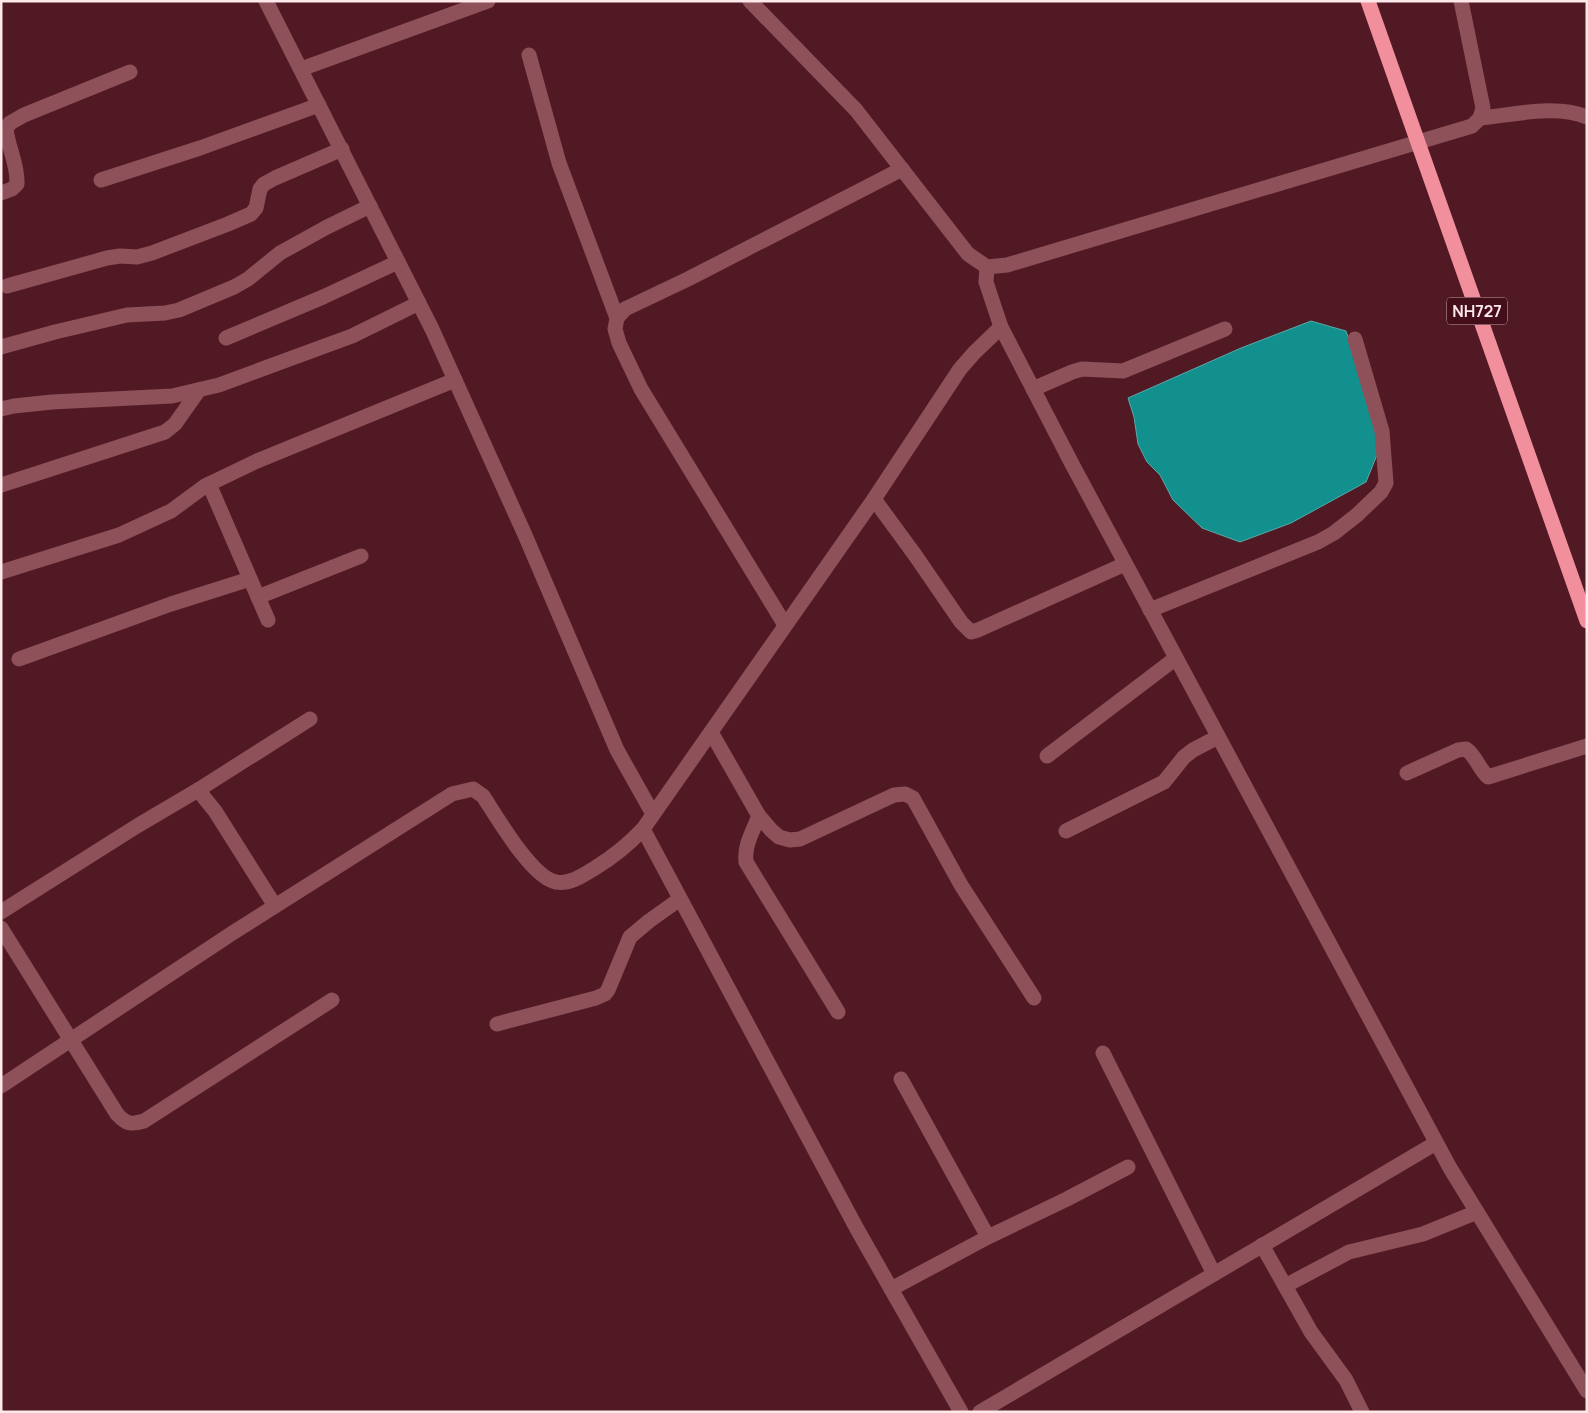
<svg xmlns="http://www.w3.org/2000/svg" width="1588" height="1413" viewBox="0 0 1588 1413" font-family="Manrope,sans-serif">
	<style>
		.water { fill: #12908d; stroke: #59aaa9 }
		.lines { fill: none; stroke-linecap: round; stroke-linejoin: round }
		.minor { stroke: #8e5059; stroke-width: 15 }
		.highway { stroke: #f28f9d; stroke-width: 15 }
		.labels { text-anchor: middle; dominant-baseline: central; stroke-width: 4; stroke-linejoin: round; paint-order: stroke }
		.shield { fill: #450e1b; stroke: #c6a7ac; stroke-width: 1 }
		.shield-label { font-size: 16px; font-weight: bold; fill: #fee8ea }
	</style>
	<rect width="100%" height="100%" fill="#511924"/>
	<!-- water -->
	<path class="water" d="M1311,321L1346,331L1366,388L1379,450L1366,482L1291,523L1240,542L1202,528L1173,500L1160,475L1147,462L1138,444L1134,417L1128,398L1241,348Z"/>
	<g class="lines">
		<!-- minor -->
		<g class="minor">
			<path d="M266,1L432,329L525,535L617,750L653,814"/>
			<path d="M750,1L856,110L968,254L987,267L1007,265L1472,126L1480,118L1483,108L1461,1"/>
			<path d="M529,55L559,163L617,318"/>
			<path d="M301,69L488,1"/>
			<path d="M1480,118C1513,115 1556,104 1587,117"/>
			<path d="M101,180L200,148L319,105"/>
			<path d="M1,193L12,189L17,184C18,165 8,147 6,129L10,123L24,115L130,72"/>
			<path d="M987,267L986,282L1001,327L1072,464L1450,1168L1587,1391"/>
			<path d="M7,286L107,258L120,256L137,257L152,253L228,224L251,214L256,208L260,189L264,184L275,178L342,149"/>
			<path d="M226,338L323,297L398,262"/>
			<path d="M1,347L55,332L127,315L165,313L179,310L234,287L248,279L280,253L327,227L370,206"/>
			<path d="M1033,389L1072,372L1082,369L1123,371L1225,329"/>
			<path d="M1,409L14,406L52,402L172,396L219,385L352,336L419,303"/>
			<path d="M209,484L268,620"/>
			<path d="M1,485L165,432L175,424L199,390"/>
			<path d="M874,499L915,555L961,622L971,632L978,630L1125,564"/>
			<path d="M1,572L119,535L171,511L205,486L257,461L455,380"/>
			<path d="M258,597L361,556"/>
			<path d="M1150,610L1318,542L1334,533L1357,515L1381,492L1386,483L1382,431L1355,339"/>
			<path d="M785,625L641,389L619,343L615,329L617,318L625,309L688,279L902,169"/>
			<path d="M19,659L171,604L250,579"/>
			<path d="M711,732L759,816L771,830L779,837L790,840L800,839L894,795L905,794L913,798L961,885L1034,998"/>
			<path d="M1047,756L1176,658"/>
			<path d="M1407,773L1458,750L1466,749C1476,756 1479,769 1488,777L1587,746"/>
			<path d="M198,790L310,719"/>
			<path d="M759,816C753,831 744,845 746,862L838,1012"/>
			<path d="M643,829L857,1229L961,1412"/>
			<path d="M1066,831L1164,782L1184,757L1193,750L1218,737"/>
			<path d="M1,912L137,826L198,790L215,811L275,906"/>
			<path d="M1,928L117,1114C126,1124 131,1125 144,1121L332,1000"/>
			<path d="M497,1024L596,998L605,994L608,990L630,937L649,921L680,899"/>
			<path d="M1103,1053L1214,1274"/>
			<path d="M901,1079L988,1237"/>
			<path d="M1,1086L234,932L452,794L473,789L483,796C497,817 532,878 556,882C570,885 585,874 595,868C613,857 628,845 643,829L874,499L960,369L974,353L1001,327"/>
			<path d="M1262,1245L1311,1332L1346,1380L1362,1412"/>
			<path d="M1285,1286L1349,1252L1423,1234L1477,1212"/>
			<path d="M891,1289L988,1237L1067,1199L1128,1167"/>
			<path d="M980,1412L1436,1143"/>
		</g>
		<!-- highway -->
		<path class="highway" d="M1368,1L1587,621"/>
	</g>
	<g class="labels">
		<!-- shield labels -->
		<rect class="shield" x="1447" y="297.5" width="60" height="27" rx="4"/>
		<g class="shield-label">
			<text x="1477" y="311">NH727</text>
		</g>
	</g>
	<!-- border -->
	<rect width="1588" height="1413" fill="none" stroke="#fee8ea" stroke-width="5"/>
</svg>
